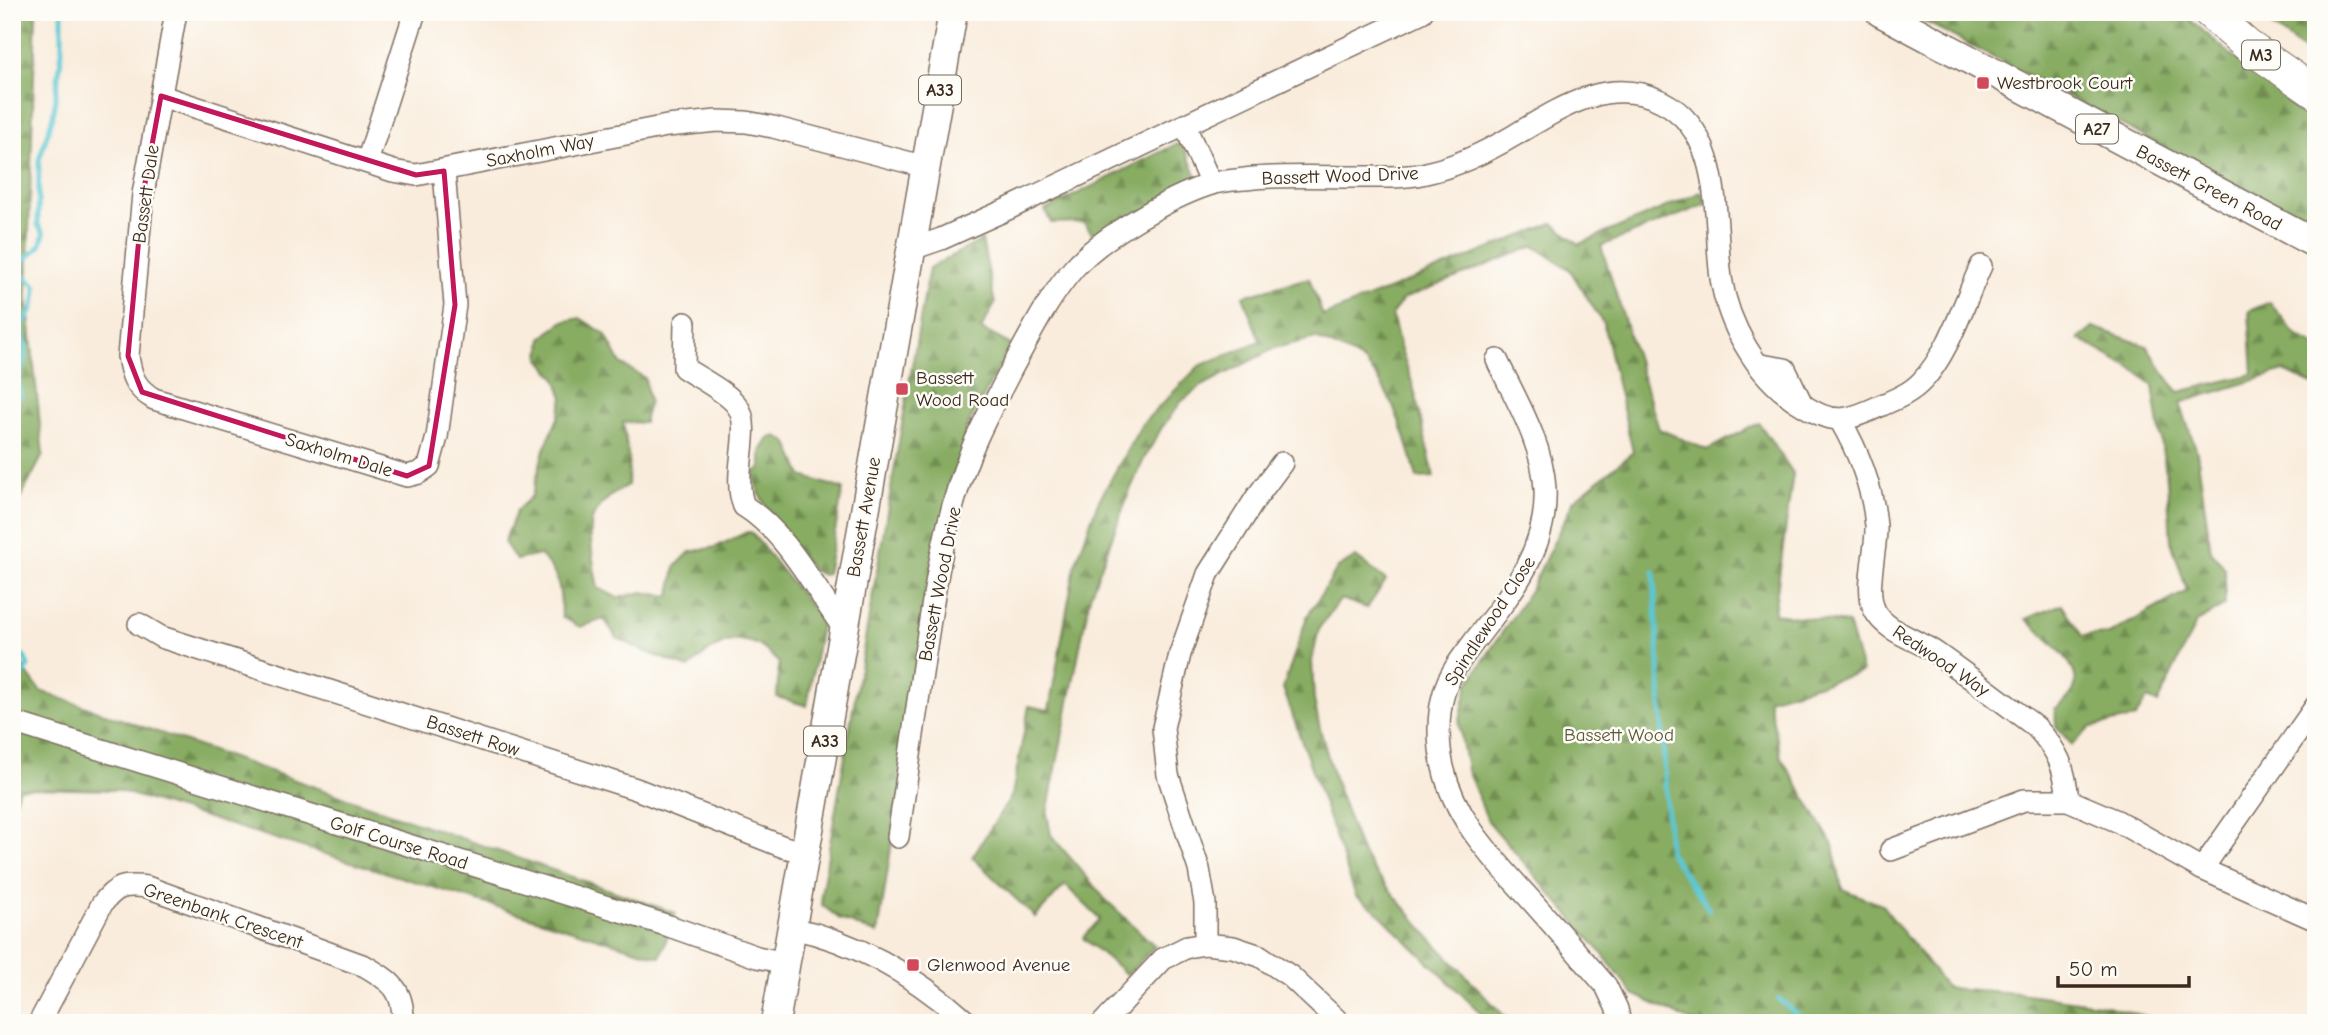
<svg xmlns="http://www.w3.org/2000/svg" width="2328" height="1035" viewBox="0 0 2328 1035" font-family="'Comic Neue',sans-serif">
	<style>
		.forest { fill: url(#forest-firs); stroke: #616b40; stroke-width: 2 }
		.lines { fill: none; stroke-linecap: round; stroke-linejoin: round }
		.stream { stroke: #5bc7d4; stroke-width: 5 }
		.minor-casing { stroke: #7e6e60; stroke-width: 24 }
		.major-casing { stroke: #7e6e60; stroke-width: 31 }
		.highway-casing { stroke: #7e6e60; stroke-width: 34 }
		.minor { stroke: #fff; stroke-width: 21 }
		.major { stroke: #fff; stroke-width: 28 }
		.highway { stroke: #fff; stroke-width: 32 }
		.marked { fill: none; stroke: #c2185b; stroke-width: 5; stroke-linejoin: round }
		.poi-dot { fill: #d1495b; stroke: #fdfcf7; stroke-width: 2.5 }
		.labels { text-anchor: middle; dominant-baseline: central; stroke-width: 5; stroke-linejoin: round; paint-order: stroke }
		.shield { fill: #fdfcf7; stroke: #75695f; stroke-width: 2 }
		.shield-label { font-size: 18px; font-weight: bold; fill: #3b2a1e }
		.poi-label { font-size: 19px; fill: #3b2a1e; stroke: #fdfcf7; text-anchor: start }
		.street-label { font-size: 19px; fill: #3b2a1e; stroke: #fdfcf7 }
		.park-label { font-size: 19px; fill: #5c5937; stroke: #fdfcf7 }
	</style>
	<defs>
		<pattern id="forest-firs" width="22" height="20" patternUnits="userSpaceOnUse" patternTransform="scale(1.75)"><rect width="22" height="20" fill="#87ac62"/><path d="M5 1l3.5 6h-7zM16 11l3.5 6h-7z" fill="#708c50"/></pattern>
	</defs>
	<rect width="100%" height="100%" fill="#fdfcf7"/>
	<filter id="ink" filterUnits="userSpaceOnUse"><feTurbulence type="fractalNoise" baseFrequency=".0143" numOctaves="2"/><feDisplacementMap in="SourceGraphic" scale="14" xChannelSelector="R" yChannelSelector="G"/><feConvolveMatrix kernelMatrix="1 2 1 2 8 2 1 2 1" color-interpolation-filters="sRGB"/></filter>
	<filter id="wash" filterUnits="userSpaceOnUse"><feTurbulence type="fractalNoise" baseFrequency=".00686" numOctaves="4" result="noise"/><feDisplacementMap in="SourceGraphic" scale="28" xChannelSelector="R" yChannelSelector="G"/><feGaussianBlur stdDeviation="1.57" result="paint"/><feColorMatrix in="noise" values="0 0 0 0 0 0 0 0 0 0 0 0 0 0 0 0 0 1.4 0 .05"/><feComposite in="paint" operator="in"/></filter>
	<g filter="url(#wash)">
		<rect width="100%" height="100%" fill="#f9ecdc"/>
		<!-- forest -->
		<g class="forest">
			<path d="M12,12H36L27,295L43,455L12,514Z"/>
			<path d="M1907,12H2181L2266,84L2316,118V227Z"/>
			<path d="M2253,12H2303L2316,23V59Z"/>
			<path d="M1176,144L1184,147L1196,174L1195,183L1096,239L1084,222L1051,223L1045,210Z"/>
			<path d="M1701,192L1707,204L1601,246L1659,429L1707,450L1759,423L1793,473L1774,614L1848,623L1862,672L1768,699L1781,757L1833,845L1842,889L1882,905L1947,988L2019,993L2099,1004L2172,1023H1695L1633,994L1600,951L1488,821L1467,770L1459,724L1468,684L1531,589L1574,500L1633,452L1603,323L1570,270L1534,246L1403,299L1392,314L1400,347L1413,385L1434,477L1417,478C1408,442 1391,389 1365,363C1355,354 1329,345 1316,338L1275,348L1200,387L1182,401L1161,429L1144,459L1130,490L1090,596L1047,814L1051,835L1105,899L1155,946L1127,975L1083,938L1100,919L1065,885L1035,917L972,857L1012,795L1029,706L1049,710L1075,565L1098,502L1142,424L1199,366L1260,341L1243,296L1309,278L1323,316L1553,223L1579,244Z"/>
			<path d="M982,240L995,304L981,329L1011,345L966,429L969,441L937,545L878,934L840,919L822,905L821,895L929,268Z"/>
			<path d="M2270,302L2296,335L2316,346V386L2284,371L2180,403L2197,452L2211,551L2225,568V605L2196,623L2158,703L2147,699L2135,718L2091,727L2072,745L2056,726L2055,709C2062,703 2071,698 2074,689C2084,664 2042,635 2026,619L2062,604L2082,636L2109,634L2187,591L2171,541L2167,480L2153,386L2139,373L2079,339L2093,327L2147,346L2171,383L2179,392L2253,374L2249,311Z"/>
			<path d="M580,318L605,334L621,364L645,378L649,401L644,423L623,422L629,461L628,485C614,493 602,501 594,515C586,528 595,573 598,588L618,598L642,592L670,596L675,567L690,552L716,547L747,532H751L816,613L821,625L807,706L777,697L779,663C773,657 765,648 758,645C731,632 708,649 689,668L641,650L617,638L604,619L580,627L562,617C560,590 561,575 540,555L516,560L504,542L517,510L532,496L544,449L558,418L563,398L556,378L540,359L542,338L562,322Z"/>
			<path d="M777,436L788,443L802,476L843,489L827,574L822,575L812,570C790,540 761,511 753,474L761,468V451L769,438Z"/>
			<path d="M1356,557L1386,580L1367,608L1341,599L1319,628L1312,661L1314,700L1320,729L1335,781L1360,849L1373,870L1432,940L1508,1020L1505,1023H1491L1373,908L1356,896L1283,688L1307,617L1338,568Z"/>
			<path d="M12,586L18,660L40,691L676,913L660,957L117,790L19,788L12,811Z"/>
		</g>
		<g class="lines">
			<!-- stream -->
			<g class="stream">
				<path d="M12,403L20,396C15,375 24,368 26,349C26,343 22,333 21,326C31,313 36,305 36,287L22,273L21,263L40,246L44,234L38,225L39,160L53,116L62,51V12"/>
				<path d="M12,537L14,540V553L12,554"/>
				<path d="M1654,572L1669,852L1709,909"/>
				<path d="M12,648L24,656L28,666L20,680L13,707"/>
				<path d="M1779,999L1807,1023"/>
			</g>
		</g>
	</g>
	<g filter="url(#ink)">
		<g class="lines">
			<defs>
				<g id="minor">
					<path d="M176,12L143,194L128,356C131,376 135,388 154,399L407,476L419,473L429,466L437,437L455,305L444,171"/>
					<path d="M161,96L393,171L416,175L667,126L717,121L746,122L773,127L926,167"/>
					<path d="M1185,126L1211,184"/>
					<path d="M367,162L414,15"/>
					<path d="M912,249L941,239L1010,208L1422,12"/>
					<path d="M685,323L684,368C699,378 729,393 738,407C753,429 731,476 744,506"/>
					<path d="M1497,360C1516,400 1543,444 1545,489C1548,549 1511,594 1476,639C1464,655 1449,673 1444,693C1437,715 1438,745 1443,767C1455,820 1494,859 1529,898C1555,927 1580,956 1606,986L1617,1009L1620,1023"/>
					<path d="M1761,365L1785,369L1802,404"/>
					<path d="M1840,420C1859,453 1873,488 1876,526C1877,550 1864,590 1875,611C1886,632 1918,640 1936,653C1970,677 2003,702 2036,727C2058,751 2065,767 2068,800"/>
					<path d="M744,506C786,532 815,589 844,629"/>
					<path d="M139,624L161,637L636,789L784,847L805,852"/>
					<path d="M12,722L669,926L757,957L786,963"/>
					<path d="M898,837C907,776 916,714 925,653C935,586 945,517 970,454C981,425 997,398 1011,370C1030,335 1048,298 1074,268C1101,237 1169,198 1208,185C1222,180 1239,180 1254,178C1291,175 1328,177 1365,177C1386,177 1409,178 1430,172C1460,165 1488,151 1515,135C1559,109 1608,75 1661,101C1725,133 1713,220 1721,278C1728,324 1756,375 1796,401C1812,411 1828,422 1847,418C1859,416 1871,410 1882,405C1896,399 1911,393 1922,381C1949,353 1964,302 1981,266"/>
					<path d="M1891,850L2024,800H2068L2117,821L2202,869L2316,920"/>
					<path d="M2202,869L2316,706"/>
					<path d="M792,928C858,942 918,978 968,1023"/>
					<path d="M1205,944V903L1199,869L1168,775L1163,728L1180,654L1208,574L1256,498L1282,463"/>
					<path d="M39,1023L102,904C116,886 124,884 147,887L365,966C392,982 404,990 403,1023"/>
					<path d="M1103,1023L1163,959L1187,947L1205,944L1233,947L1260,956L1290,976L1340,1023"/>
				</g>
				<g id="major">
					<path d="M1880,12L2316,244"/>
					<path d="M775,1023L953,12"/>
				</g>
				<path id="highway" d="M2209,12L2248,46L2316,93"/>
			</defs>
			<!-- minor casing -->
			<use href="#minor" class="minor-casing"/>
			<!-- major casing -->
			<use href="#major" class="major-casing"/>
			<!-- highway casing -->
			<use href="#highway" class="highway-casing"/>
			<!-- minor -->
			<use href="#minor" class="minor"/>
			<!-- major -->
			<use href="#major" class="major"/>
			<!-- highway -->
			<use href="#highway" class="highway"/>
		</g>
	</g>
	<!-- marked area -->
	<path class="marked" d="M161,96L416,175L444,171L455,305L429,466L407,476L142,392L128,356L143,194Z"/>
	<!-- markers -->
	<g class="poi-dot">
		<rect x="1976" y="76" width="14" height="14" rx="3.5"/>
		<rect x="895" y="382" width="14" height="14" rx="3.5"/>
		<rect x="906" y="958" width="14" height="14" rx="3.5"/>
	</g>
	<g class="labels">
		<!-- shield labels -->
		<g class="shield">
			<rect x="2242" y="40.5" width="38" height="29" rx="5"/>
			<rect x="919" y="75.5" width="42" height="29" rx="5"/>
			<rect x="2076" y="114.5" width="42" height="29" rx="5"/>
			<rect x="804" y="726.5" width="42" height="29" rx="5"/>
		</g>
		<g class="shield-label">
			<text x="2261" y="55">M3</text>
			<text x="940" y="90">A33</text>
			<text x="2097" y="129">A27</text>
			<text x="825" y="741">A33</text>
		</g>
		<!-- poi labels -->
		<g class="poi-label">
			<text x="1997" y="83">Westbrook Court</text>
			<text x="916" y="378">Bassett<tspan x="916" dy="22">Wood Road</tspan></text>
			<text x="927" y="965">Glenwood Avenue</text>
		</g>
		<!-- street labels -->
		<g class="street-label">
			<text transform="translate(540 151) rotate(-11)">Saxholm Way</text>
			<text transform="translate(1340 176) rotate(-2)">Bassett Wood Drive</text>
			<text transform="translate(2209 188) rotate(28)">Bassett Green Road</text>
			<text transform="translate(146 194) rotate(-82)">Bassett Dale</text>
			<text transform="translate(339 455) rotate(17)">Saxholm Dale</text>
			<text transform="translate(864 517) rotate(-80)">Bassett Avenue</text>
			<text transform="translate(940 584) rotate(-79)">Bassett Wood Drive</text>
			<text transform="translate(1490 621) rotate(-57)">Spindlewood Close</text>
			<text transform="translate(1941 661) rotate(34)">Redwood Way</text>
			<text transform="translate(473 736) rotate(18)">Bassett Row</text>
			<text transform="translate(399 843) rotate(17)">Golf Course Road</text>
			<text transform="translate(223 916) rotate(19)">Greenbank Crescent</text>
		</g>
		<!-- park labels -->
		<g class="park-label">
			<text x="1619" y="735">Bassett Wood</text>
		</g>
	</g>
	<!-- margin -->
	<rect width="2328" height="1035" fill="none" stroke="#fdfcf7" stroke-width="42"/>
	<!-- scale -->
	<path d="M2058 976v10h131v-10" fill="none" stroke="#3b2a1e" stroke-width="3.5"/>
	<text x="2069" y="976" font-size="21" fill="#3b2a1e" stroke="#fdfcf7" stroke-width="5" paint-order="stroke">50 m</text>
</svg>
